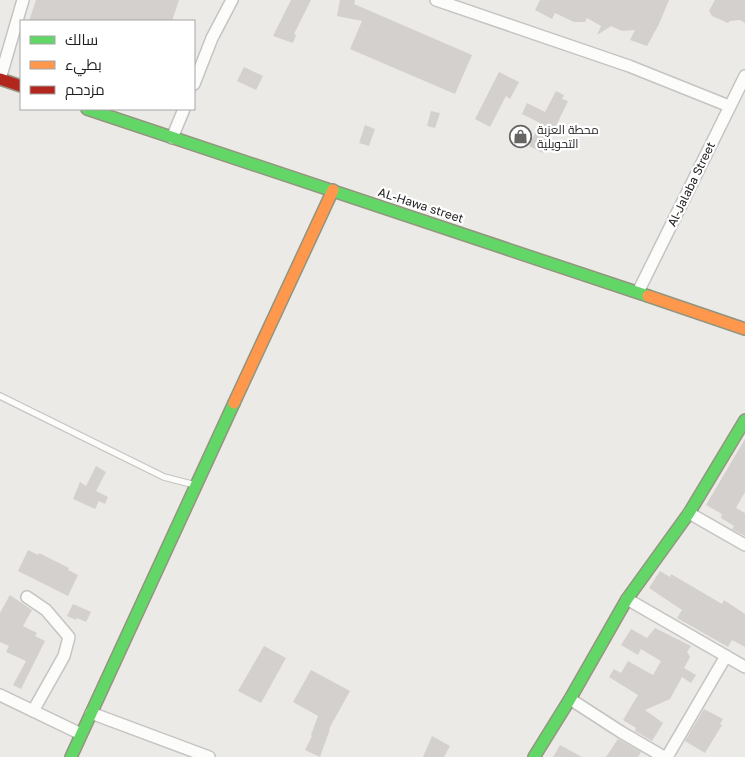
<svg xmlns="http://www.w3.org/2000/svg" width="745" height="757" viewBox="0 0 745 757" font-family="'Golos Text',Cairo,sans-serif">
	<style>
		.building { fill: #d3d0ce }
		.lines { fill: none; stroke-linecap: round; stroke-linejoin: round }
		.lane-casing { stroke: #c5c4c3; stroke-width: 8 }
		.street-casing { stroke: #c5c4c3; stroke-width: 14 }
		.fast-casing { stroke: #93957f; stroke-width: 14 }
		.slow-casing { stroke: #93957f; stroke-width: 14 }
		.jam-casing { stroke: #93957f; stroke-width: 14 }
		.lane { stroke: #fcfcfb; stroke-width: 5.5 }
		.street { stroke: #fcfcfb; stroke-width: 11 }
		.fast { stroke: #63d668; stroke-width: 11 }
		.slow { stroke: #ff974d; stroke-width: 11 }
		.jam { stroke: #b3261e; stroke-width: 11 }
		.labels { text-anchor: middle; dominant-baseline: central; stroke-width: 4.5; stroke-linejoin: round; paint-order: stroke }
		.poi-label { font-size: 12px; fill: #1e1e1e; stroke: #fff; text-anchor: start }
		.street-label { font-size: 12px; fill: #1e1e1e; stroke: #fff }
	</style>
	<rect width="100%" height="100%" fill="#eceae7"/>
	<!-- building -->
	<g class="building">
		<path d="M36,0H179L172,21H29Z"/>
		<path d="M291,0H311L294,34L296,35L293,43L273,36Z"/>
		<path d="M340,0H355L354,4L472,55L455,94L350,49L362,21L337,16Z"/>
		<path d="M540,0H669L659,24L647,46L630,40L635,30L622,31L611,26L597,35L601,26L587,18L585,22H574L555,13L552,19L535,10Z"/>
		<path d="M715,0H745V23L740,20L730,21L728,23L712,16L709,11Z"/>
		<path d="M244,67L263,76L256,90L237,81Z"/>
		<path d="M499,72L519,82L510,99L506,96L490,127L475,119Z"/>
		<path d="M556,91L564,95L562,99L568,101L543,153L529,146L540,123L522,114L527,103L545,112Z"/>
		<path d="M431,111L440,113L435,128L427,126Z"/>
		<path d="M365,125L375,129L369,146L359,143Z"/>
		<path d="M745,439V492L736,508L745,513V536L732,529L734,526L721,518L722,514L706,505Z"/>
		<path d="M96,466L106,472L96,491L108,497L105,504L99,501L95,509L73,499L80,482L86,486Z"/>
		<path d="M28,550L38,555L39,553L69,568L68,570L78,575L68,596L18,571Z"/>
		<path d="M660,571L670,577L671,574L722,604L724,600L745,614V647L732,640L728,647L677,618L682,610L649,588Z"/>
		<path d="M10,595L32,610L23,626L37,633L35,636L45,641L21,689L13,685L26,661L6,652L9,646L0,642V613Z"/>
		<path d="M73,604L91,612L86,622L77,618L76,620L67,616Z"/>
		<path d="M655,628L691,646L687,652L690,657L684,668L696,675L691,683L682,677L670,699L645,710L663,723L652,741L635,731L636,728L623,720L638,695L609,677L614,669L621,673L628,661L653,675L661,661L641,649L638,655L621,645L631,629L647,638Z"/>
		<path d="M264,646L286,658L261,703L238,691Z"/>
		<path d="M311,670L350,691L329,729H330L320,757L305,750L312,736L311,735L318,716L293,702Z"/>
		<path d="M704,709L723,719L720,724L722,725L705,753L685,741Z"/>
		<path d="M432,736L450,746L444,757H423Z"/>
		<path d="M618,739L641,752L638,757H606Z"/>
		<path d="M560,745L582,757H553Z"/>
	</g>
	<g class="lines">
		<defs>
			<path id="lane" d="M0,396L164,477L195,485"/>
			<g id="street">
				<path d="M436,0L629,66L729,106"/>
				<path d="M0,79L23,0"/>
				<path d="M194,84L212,38L232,0"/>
				<path d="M172,138L184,109"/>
				<path d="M638,292L745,76"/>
				<path d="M689,513L745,545"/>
				<path d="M27,597L46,610L69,637L64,656L33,711"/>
				<path d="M627,599L745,667"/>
				<path d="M0,695L81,734"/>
				<path d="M570,699L621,732L664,757"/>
				<path d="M91,713L209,757"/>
				<path d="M667,757L726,656"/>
			</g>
			<g id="fast">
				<path d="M87,109L648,296"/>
				<path d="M71,757L234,403"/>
				<path d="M534,757L570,699L627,599L689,513L745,420"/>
			</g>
			<g id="slow">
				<path d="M648,296L745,329"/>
				<path d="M234,403L333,190"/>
			</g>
			<path id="jam" d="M0,79L21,86"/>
		</defs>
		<!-- lane casing -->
		<use href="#lane" class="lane-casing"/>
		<!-- street casing -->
		<use href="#street" class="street-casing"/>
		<!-- fast casing -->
		<use href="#fast" class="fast-casing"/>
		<!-- slow casing -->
		<use href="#slow" class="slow-casing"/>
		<!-- jam casing -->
		<use href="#jam" class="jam-casing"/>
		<!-- lane -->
		<use href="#lane" class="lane"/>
		<!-- street -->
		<use href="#street" class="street"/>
		<!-- fast -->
		<use href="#fast" class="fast"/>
		<!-- slow -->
		<use href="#slow" class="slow"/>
		<!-- jam -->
		<use href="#jam" class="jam"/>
	</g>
	<!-- icons -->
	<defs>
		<symbol id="shop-ring" viewBox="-11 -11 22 22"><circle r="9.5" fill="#fff" stroke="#666564" stroke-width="1.5"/><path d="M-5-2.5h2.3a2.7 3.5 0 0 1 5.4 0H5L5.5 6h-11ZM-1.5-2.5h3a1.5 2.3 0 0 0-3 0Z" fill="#666564"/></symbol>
	</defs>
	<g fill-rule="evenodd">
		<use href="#shop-ring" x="508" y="124" width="25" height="25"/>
	</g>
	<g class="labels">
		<!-- poi labels -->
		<g class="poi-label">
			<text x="537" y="129">محطة العزبة<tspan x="537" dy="14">التحويلية</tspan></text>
		</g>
		<!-- street labels -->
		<g class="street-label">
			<text transform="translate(691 184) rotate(-64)">Al-Jalaba Street</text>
			<text transform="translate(421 205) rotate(18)">AL-Hawa street</text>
		</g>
	</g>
	<!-- legend -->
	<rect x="20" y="20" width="175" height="90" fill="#ffffff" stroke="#a5a5a5"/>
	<rect x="30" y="36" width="25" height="8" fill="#63d668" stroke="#a5a5a5"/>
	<text x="65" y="45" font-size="15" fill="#1e1e1e">سالك</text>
	<rect x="30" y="61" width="25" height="8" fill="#ff974d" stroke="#a5a5a5"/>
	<text x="65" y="70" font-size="15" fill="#1e1e1e">بطيء</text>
	<rect x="30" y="86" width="25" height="8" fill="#b3261e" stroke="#a5a5a5"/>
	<text x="65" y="95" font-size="15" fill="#1e1e1e">مزدحم</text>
</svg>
